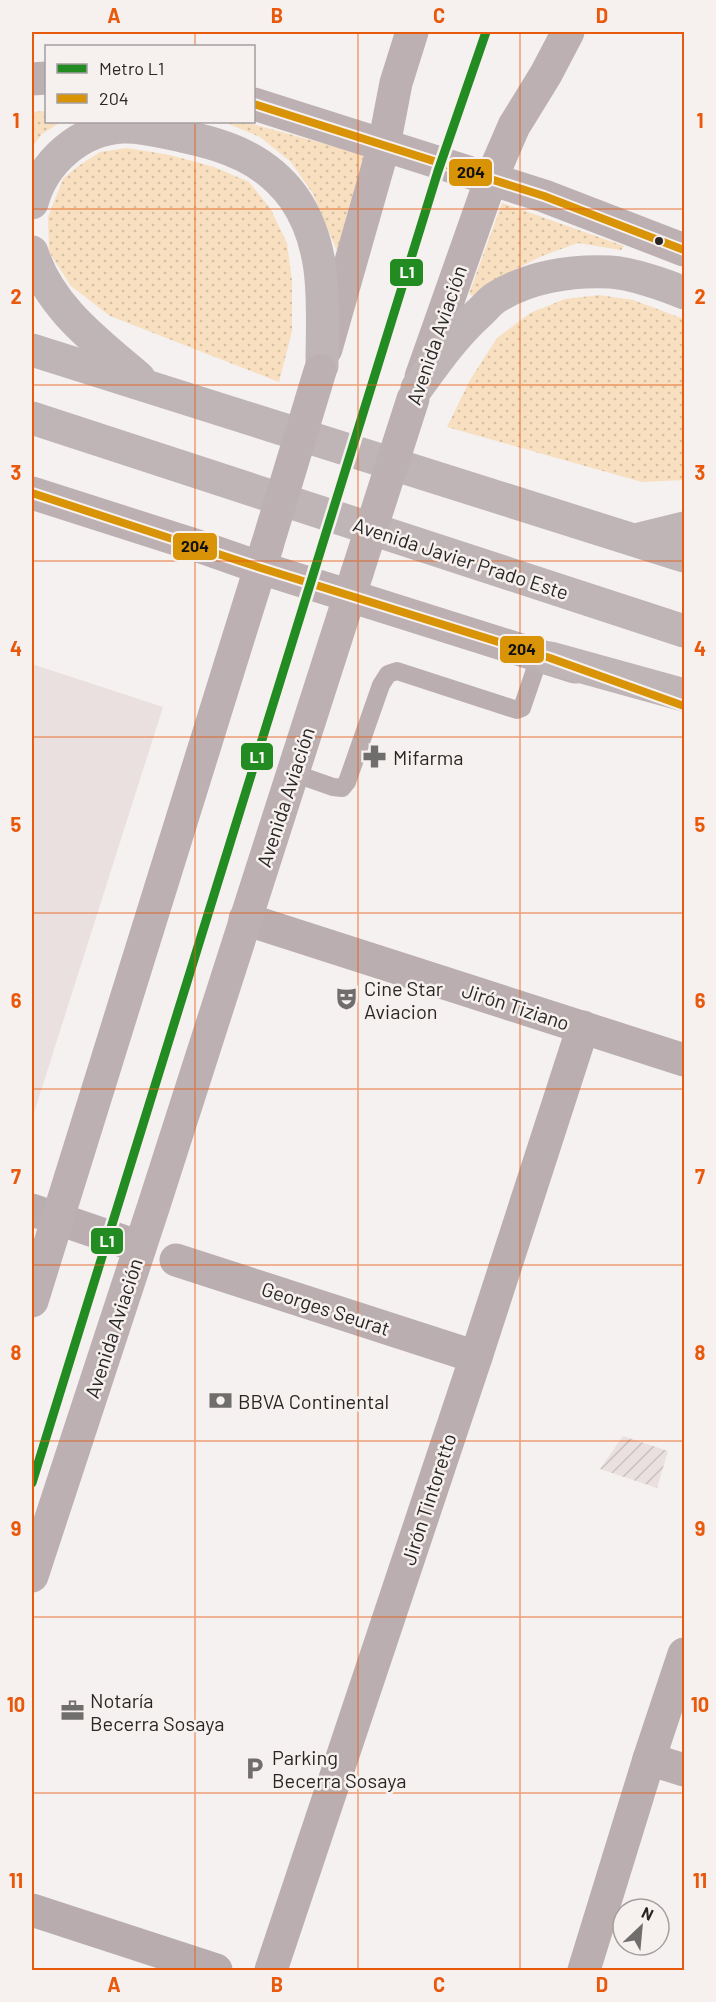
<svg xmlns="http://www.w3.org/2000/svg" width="716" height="2002" viewBox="0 0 716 2002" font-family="Barlow,sans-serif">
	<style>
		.built { fill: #eae0df }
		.industrial { fill: url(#industrial-furrows) }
		.grass { fill: url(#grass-dots) }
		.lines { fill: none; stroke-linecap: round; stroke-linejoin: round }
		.lane { stroke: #baaeb0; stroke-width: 18 }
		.street { stroke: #baaeb0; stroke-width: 33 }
		.secondary { stroke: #b9acaf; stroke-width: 33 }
		.primary { stroke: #bcb0b2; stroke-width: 33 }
		.highway { stroke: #bfb5b6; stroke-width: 33 }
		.primary-bridge { stroke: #bcb0b2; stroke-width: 33 }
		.bus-1-casing { stroke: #f6f0ef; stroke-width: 12 }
		.bus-1 { stroke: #d89306; stroke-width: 8 }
		.metro-1-casing { stroke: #f6f0ef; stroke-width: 14 }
		.metro-1 { stroke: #228b22; stroke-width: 9 }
		.grid { fill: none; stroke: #e8590c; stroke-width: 1.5; stroke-opacity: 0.55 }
		.bus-dot { fill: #292626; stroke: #f6f0ef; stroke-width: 2 }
		.labels { text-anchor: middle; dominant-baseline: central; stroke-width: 5; stroke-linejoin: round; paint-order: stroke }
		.street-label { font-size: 20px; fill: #292626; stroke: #f6f0ef }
		.poi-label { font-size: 20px; fill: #292626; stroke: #f6f0ef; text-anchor: start }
		.line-badge { stroke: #f6f0ef; stroke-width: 2 }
		.badge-label { font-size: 16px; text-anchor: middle; font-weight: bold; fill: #fff }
		.pale-badge-label { font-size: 16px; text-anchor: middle; font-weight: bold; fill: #111 }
		.neatline { fill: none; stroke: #e8590c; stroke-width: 2 }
		.grid-label { font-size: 20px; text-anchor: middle; font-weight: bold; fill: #e8590c }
	</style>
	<defs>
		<pattern id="industrial-furrows" width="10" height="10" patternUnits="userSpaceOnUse" patternTransform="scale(1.5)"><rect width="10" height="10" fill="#eae0df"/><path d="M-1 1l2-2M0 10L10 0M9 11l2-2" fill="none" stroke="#c9c0bf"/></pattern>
		<pattern id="grass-dots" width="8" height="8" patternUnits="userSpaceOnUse" patternTransform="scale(1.5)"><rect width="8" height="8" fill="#f7dfc0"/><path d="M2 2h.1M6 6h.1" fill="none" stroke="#d4bfa5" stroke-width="1.8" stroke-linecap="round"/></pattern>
	</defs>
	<rect width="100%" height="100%" fill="#f5f1f0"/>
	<!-- built -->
	<path class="built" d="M32,664L163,707L32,1119Z"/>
	<!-- industrial -->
	<path class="industrial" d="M623,1436L668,1451L657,1488L600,1469Z"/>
	<!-- grass -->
	<g class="grass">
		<path d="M46,111V122H61L42,134L32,147V112Z"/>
		<path d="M224,122H245L366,155L340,258L313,194L291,162L260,137Z"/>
		<path d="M127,148L170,155L214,167L249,182L270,208L287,243L292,281V331L279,382L110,316L71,286L49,252L48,217L63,179L77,167L100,152Z"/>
		<path d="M502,203L624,246L621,250L578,243L542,256L498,278L473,296L469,294Z"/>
		<path d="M599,295L633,300L684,319V480L642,482L447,427L470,380L497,338L530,313L565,299Z"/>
	</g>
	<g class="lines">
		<!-- lane -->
		<path class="lane" d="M293,773L333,787L342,788L347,782L381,685L388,674L397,671L517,710L522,708L523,705L540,655"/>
		<!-- street -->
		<g class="street">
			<path d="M245,919L684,1060"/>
			<path d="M32,1210L140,1247"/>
			<path d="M176,1260L476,1357"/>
			<path d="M649,1759L684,1770"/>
			<path d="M271,1970L476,1357L583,1027"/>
			<path d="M584,1970L649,1759L684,1654"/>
		</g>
		<!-- secondary -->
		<path class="secondary" d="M32,1910L216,1970"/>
		<!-- primary -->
		<g class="primary">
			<path d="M32,79L46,78"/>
			<path d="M254,104L544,196L684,250"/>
			<path d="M326,349L384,145L396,83L412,32"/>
			<path d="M421,377L491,179L514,126L546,74L568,32"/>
			<path d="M32,493L201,547L261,568L575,667"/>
			<path d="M32,1301L267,546"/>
			<path d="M32,1576L154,1205L357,573"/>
		</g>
		<!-- highway -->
		<g class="highway">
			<path d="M32,203C43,162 80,129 123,127C143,126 162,132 182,136C226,145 266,159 294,198C329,249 322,308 322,366"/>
			<path d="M32,252C49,307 97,342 139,378"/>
			<path d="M32,350L684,556"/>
			<path d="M417,388C436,362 454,336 478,314C484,309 489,302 495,298C528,277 571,270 610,272C630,273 666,285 684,293"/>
			<path d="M32,418L684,631"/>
			<path d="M635,540L684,528"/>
			<path d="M550,658L684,695"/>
		</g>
		<!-- primary-bridge -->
		<g class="primary-bridge">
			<path d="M267,546L320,371"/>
			<path d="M357,573L413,399"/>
		</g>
		<defs>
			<g id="bus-1">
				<path d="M254,104L544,196L684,250"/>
				<path d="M32,493L261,568L550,658L684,706"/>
			</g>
		</defs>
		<!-- bus-1 casing -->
		<use href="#bus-1" class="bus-1-casing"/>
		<!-- bus-1 -->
		<use href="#bus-1" class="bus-1"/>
		<defs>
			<path id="metro-1" d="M32,1483L438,171L486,32"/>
		</defs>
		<!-- metro-1 casing -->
		<use href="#metro-1" class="metro-1-casing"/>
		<!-- metro-1 -->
		<use href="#metro-1" class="metro-1"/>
	</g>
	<!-- grid -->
	<path class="grid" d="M195,32V46M358,32V1970M520,32V1970M195,122V1970M32,209H684M32,385H684M32,561H684M32,737H684M32,913H684M32,1089H684M32,1265H684M32,1441H684M32,1617H684M32,1793H684"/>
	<!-- icons -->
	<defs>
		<symbol id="pharmacy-bare" viewBox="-9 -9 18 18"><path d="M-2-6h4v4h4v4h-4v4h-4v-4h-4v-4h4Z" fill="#706d6d" stroke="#f6f0ef" stroke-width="2.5" paint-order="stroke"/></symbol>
		<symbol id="theatre-bare" viewBox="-9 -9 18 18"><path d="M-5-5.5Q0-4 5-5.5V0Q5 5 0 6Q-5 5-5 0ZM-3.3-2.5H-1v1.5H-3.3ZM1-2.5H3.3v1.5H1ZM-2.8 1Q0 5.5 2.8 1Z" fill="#706d6d" stroke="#f6f0ef" stroke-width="2.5" paint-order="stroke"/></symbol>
		<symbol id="bank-bare" viewBox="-9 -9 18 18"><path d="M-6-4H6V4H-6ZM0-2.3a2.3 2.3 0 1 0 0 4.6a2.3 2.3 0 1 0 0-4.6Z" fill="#706d6d" stroke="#f6f0ef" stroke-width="2.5" paint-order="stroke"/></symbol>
		<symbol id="office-bare" viewBox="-9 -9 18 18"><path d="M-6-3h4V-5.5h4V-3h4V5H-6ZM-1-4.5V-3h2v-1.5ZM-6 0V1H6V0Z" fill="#706d6d" stroke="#f6f0ef" stroke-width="2.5" paint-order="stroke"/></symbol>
		<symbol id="parking-bare" viewBox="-9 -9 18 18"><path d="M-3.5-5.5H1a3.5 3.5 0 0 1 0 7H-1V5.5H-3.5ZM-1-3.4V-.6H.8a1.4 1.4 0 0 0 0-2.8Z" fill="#706d6d" stroke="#f6f0ef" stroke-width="2.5" paint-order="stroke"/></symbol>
	</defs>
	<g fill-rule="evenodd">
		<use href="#pharmacy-bare" x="358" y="740" width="33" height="33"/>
		<use href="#theatre-bare" x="330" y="982" width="33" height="33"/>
		<use href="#bank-bare" x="204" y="1384" width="33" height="33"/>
		<use href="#office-bare" x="56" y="1694" width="33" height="33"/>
		<use href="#parking-bare" x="238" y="1752" width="33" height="33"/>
	</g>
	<!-- markers -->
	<circle class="bus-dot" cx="659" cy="241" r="5"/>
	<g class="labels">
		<!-- street labels -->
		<g class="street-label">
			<text transform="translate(436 335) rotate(-71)">Avenida Aviación</text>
			<text transform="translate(461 558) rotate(18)">Avenida Javier Prado Este</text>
			<text transform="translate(285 797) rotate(-72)">Avenida Aviación</text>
			<text transform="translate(516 1006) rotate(18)">Jirón Tiziano</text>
			<text transform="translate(326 1308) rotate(18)">Georges Seurat</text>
			<text transform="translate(113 1328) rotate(-72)">Avenida Aviación</text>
			<text transform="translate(428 1499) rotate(-72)">Jirón Tintoretto</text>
		</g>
		<!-- poi labels -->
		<g class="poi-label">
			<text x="393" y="757">Mifarma</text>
			<text x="364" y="988">Cine Star<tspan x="364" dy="23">Aviacion</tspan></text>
			<text x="238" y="1401">BBVA Continental</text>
			<text x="90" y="1700">Notaría<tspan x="90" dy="23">Becerra Sosaya</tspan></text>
			<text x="272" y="1757">Parking<tspan x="272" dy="23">Becerra Sosaya</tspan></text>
		</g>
	</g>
	<g class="line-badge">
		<rect x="448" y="158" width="45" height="29" rx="6" fill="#d89306"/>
		<rect x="389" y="258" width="35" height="29" rx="6" fill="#228b22"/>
		<rect x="172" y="532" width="46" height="29" rx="6" fill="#d89306"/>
		<rect x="499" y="635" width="46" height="29" rx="6" fill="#d89306"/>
		<rect x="240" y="742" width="34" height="29" rx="6" fill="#228b22"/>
		<rect x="90" y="1227" width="34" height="28" rx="6" fill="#228b22"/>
	</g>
	<g class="badge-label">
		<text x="407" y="278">L1</text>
		<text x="257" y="763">L1</text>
		<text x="107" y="1247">L1</text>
	</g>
	<g class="pale-badge-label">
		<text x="471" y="178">204</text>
		<text x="195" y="552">204</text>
		<text x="522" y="655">204</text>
	</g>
	<!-- border -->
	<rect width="716" height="2002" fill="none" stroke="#f6f0ef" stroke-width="66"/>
	<!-- legend -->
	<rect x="45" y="45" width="210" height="78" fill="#f6f0ef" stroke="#a49f9f" stroke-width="1.5"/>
	<rect x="57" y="64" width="30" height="9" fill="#228b22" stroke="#a49f9f" stroke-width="1.5"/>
	<text x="99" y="75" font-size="18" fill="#292626">Metro L1</text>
	<rect x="57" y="94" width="30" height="9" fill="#d89306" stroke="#a49f9f" stroke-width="1.5"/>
	<text x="99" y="105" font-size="18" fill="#292626">204</text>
	<!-- north arrow -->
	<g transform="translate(641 1927) rotate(26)"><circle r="28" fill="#f6f0ef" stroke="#a49f9f" stroke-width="1.5"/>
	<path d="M0-4.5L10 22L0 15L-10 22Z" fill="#706d6d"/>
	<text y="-9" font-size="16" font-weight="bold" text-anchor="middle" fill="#292626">N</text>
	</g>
	<rect x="33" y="33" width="650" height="1936" class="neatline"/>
	<g class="grid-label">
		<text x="114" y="23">A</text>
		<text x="277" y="23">B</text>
		<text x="439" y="23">C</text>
		<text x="602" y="23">D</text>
		<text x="16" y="128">1</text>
		<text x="700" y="128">1</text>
		<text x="16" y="304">2</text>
		<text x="700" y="304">2</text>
		<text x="16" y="480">3</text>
		<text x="700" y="480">3</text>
		<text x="16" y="656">4</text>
		<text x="700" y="656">4</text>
		<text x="16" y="832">5</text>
		<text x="700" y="832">5</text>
		<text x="16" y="1008">6</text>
		<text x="700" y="1008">6</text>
		<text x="16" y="1184">7</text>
		<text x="700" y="1184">7</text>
		<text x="16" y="1360">8</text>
		<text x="700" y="1360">8</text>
		<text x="16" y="1536">9</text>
		<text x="700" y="1536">9</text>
		<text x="16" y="1712">10</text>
		<text x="700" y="1712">10</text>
		<text x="16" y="1888">11</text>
		<text x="700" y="1888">11</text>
		<text x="114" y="1992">A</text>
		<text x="277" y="1992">B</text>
		<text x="439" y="1992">C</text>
		<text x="602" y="1992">D</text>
	</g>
</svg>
